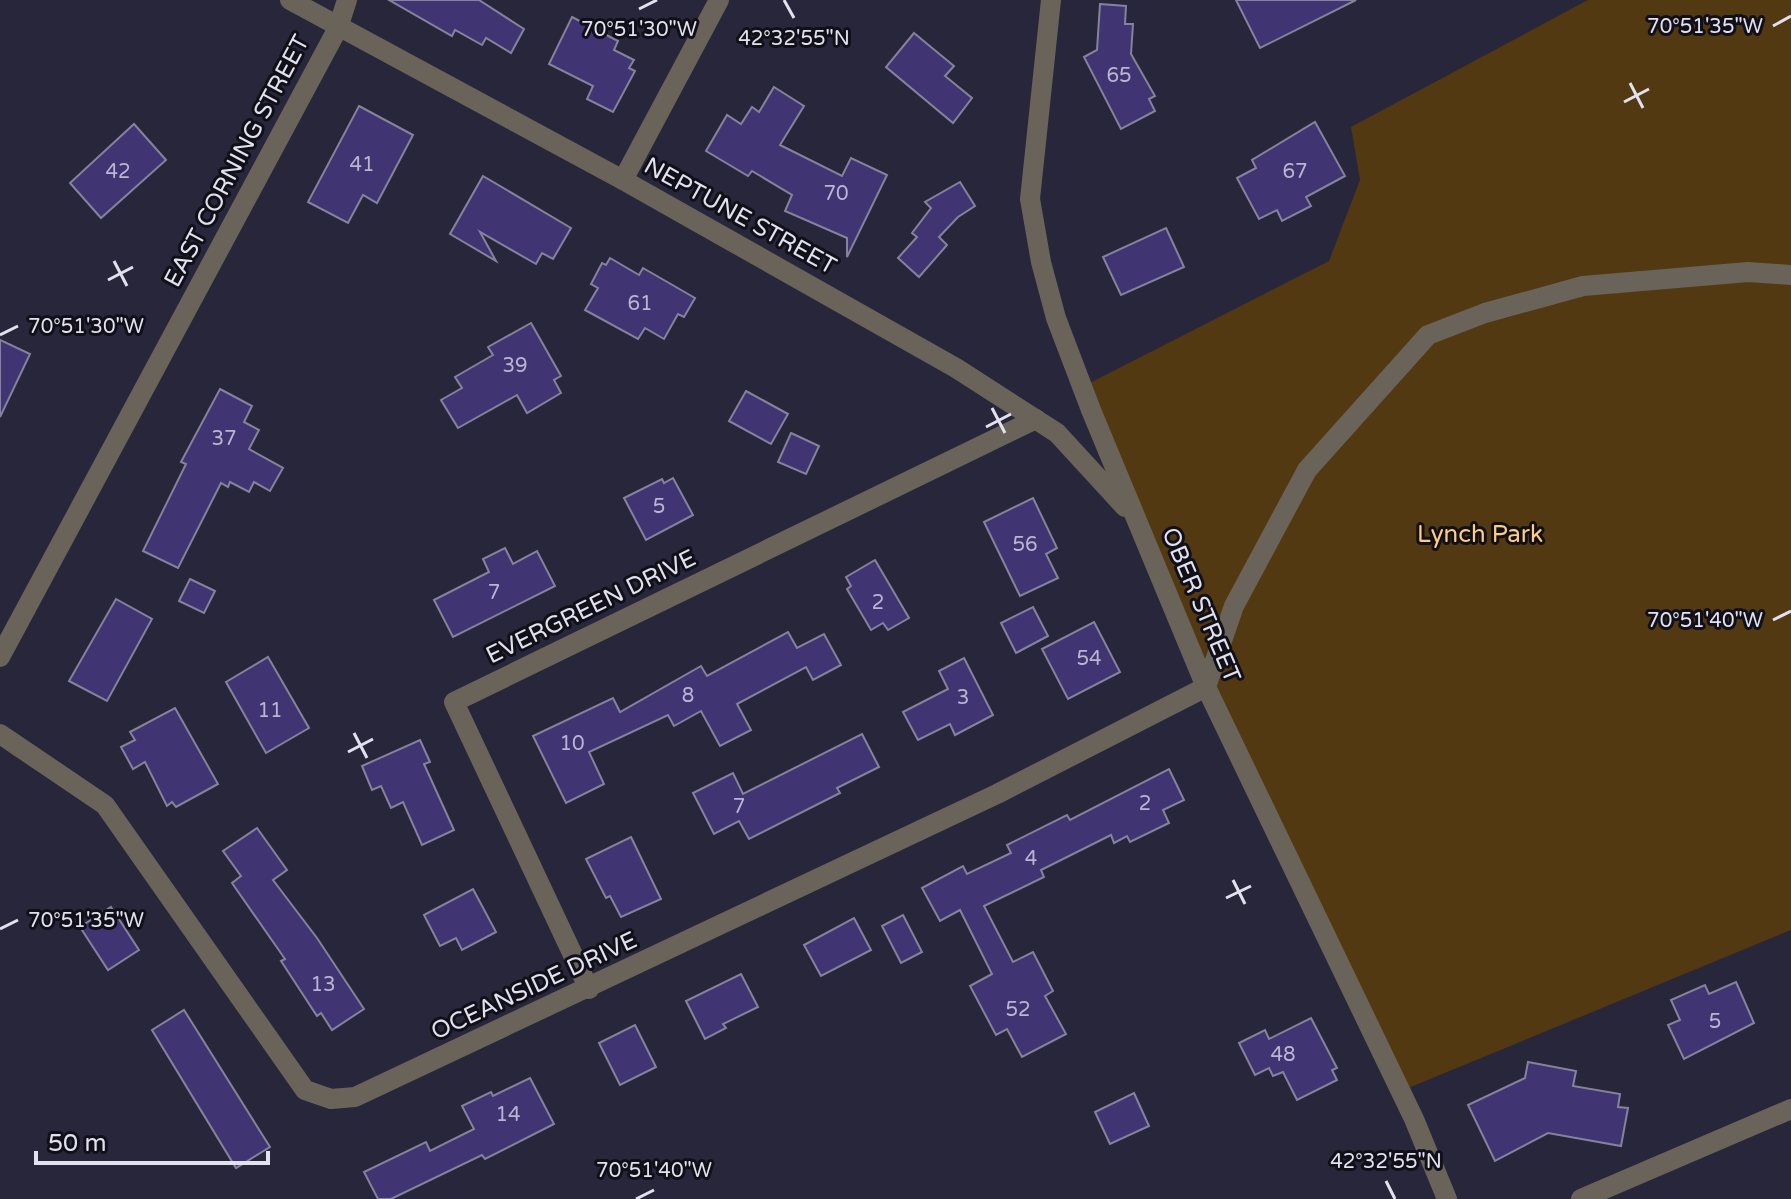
<svg xmlns="http://www.w3.org/2000/svg" width="1791" height="1199" viewBox="0 0 1791 1199" font-family="'Varela Round',sans-serif">
	<style>
		.green { fill: #523912 }
		.building { fill: #403473; stroke: #85839c; stroke-width: 2 }
		.lines { fill: none; stroke-linecap: round; stroke-linejoin: round }
		.minor { stroke: #6a635a; stroke-width: 20 }
		.ticks { fill: none; stroke: #e2e1ef; stroke-width: 3 }
		.labels { text-anchor: middle; dominant-baseline: central; stroke-width: 6; stroke-linejoin: round; paint-order: stroke }
		.number-label { font-size: 20px; fill: #bab6d0 }
		.street-label { font-size: 24px; fill: #e2e1ef; stroke: #111019 }
		.park-label { font-size: 24px; fill: #fecc83; stroke: #111019 }
		.ticks-label { font-size: 20px; text-anchor: middle; fill: #e2e1ef; stroke: #111019; stroke-width: 6; stroke-linejoin: round; paint-order: stroke }
	</style>
	<rect width="100%" height="100%" fill="#28263a"/>
	<!-- green -->
	<path class="green" d="M1588,0H1791V930L1401,1091L1223,722L1082,387L1329,261L1360,180L1351,127Z"/>
	<!-- building -->
	<g class="building">
		<path d="M389,0H479L524,29L511,53L486,38L482,45L455,30L452,36Z"/>
		<path d="M1236,0H1356L1260,48Z"/>
		<path d="M1100,4L1126,6L1125,24H1133L1131,54L1155,96L1149,99L1155,111L1121,129L1084,57L1097,50Z"/>
		<path d="M572,17L618,41L614,50L634,60L629,68L635,71L613,112L587,99L593,86L549,64Z"/>
		<path d="M914,33L954,66L945,76L972,98L953,123L886,67Z"/>
		<path d="M774,87L804,106L780,145L842,176L851,158L887,175L847,257V238L785,211L792,195L752,171L748,176L706,151L727,115L741,124L752,107L759,112Z"/>
		<path d="M359,106L413,135L377,203L363,195L348,223L308,202Z"/>
		<path d="M1315,122L1345,176L1306,197L1311,206L1282,221L1277,210L1259,219L1237,178L1256,168L1252,160Z"/>
		<path d="M134,124L166,160L101,218L70,183Z"/>
		<path d="M483,176L571,228L553,259L542,253L536,264L480,232L496,261L450,234Z"/>
		<path d="M960,182L975,206L958,217L939,237L947,245L919,277L898,258L917,237L912,233L931,208L925,202Z"/>
		<path d="M1166,228L1184,267L1121,295L1103,257Z"/>
		<path d="M610,258L639,275L643,268L695,298L684,317L678,314L664,339L645,328L638,339L585,310L598,288L591,284L602,263L606,265Z"/>
		<path d="M531,323L561,376L554,380L561,393L527,413L517,395L458,428L441,400L462,388L455,377L493,355L488,347Z"/>
		<path d="M0,340L30,354L0,417Z"/>
		<path d="M220,389L252,406L244,422L259,430L249,449L283,468L270,491L254,482L249,492L230,482L228,487L221,483L178,568L143,551L186,464L181,462Z"/>
		<path d="M746,391L788,414L771,444L729,421Z"/>
		<path d="M791,433L819,446L806,474L778,462Z"/>
		<path d="M673,478L693,515L646,540L624,498L662,479L664,483Z"/>
		<path d="M1033,498L1057,548L1046,554L1058,578L1020,596L984,522Z"/>
		<path d="M505,548L513,564L537,551L555,586L453,637L434,600L489,572L483,559Z"/>
		<path d="M875,560L909,618L888,630L883,623L871,630L847,589L851,586L846,577Z"/>
		<path d="M190,579L215,591L204,613L179,601Z"/>
		<path d="M116,599L152,619L107,701L69,681Z"/>
		<path d="M1033,607L1048,636L1016,653L1001,623Z"/>
		<path d="M1094,622L1120,672L1068,699L1042,649Z"/>
		<path d="M788,632L797,648L824,634L841,665L813,680L806,667L737,704L751,730L720,746L701,711L674,726L668,715L589,752L604,784L566,803L533,736L613,698L620,712L701,666L707,676Z"/>
		<path d="M268,657L309,728L266,753L226,682Z"/>
		<path d="M964,658L993,715L955,735L950,724L918,740L903,712L948,689L939,671Z"/>
		<path d="M175,708L218,784L176,807L172,802L167,806L145,762L133,769L121,747L135,740L130,732Z"/>
		<path d="M862,734L879,767L837,788L840,793L749,839L739,821L714,834L693,793L733,773L743,794Z"/>
		<path d="M420,740L430,762L424,764L454,830L422,845L403,802L391,808L381,786L372,790L362,766Z"/>
		<path d="M1169,769L1184,800L1163,810L1169,823L1130,842L1127,836L1114,843L1111,835L1041,870L1044,877L984,906L1013,962L1033,952L1053,991L1045,996L1066,1034L1022,1057L1007,1029L996,1035L970,986L992,974L960,910L940,921L922,888L963,866L967,874L1011,853L1007,845L1067,815L1070,820Z"/>
		<path d="M257,828L287,870L273,880L317,938L364,1009L332,1030L321,1013L317,1016L281,961L285,959L232,883L241,876L223,851Z"/>
		<path d="M631,837L661,899L621,917L610,896L606,898L586,859Z"/>
		<path d="M473,889L496,932L462,950L456,938L440,946L424,915Z"/>
		<path d="M111,907L139,950L108,970L80,927Z"/>
		<path d="M903,915L922,952L901,963L882,926Z"/>
		<path d="M854,918L871,950L821,976L804,945Z"/>
		<path d="M741,974L758,1007L723,1024L726,1028L705,1039L686,1001Z"/>
		<path d="M1736,982L1754,1023L1684,1059L1668,1025L1680,1020L1671,1000L1705,985L1709,994Z"/>
		<path d="M184,1010L270,1147L236,1168L152,1030Z"/>
		<path d="M1311,1018L1337,1068L1332,1070L1337,1080L1297,1100L1283,1072L1273,1076L1269,1068L1255,1075L1239,1043L1265,1030L1269,1039Z"/>
		<path d="M635,1025L656,1067L620,1085L599,1043Z"/>
		<path d="M1528,1062L1576,1071L1573,1086L1620,1094L1618,1107L1628,1108L1621,1146L1548,1133L1495,1161L1468,1105L1525,1078Z"/>
		<path d="M530,1078L554,1124L485,1159L482,1155L391,1199H378L364,1172L426,1142L430,1151L474,1129L462,1106L491,1092L493,1096Z"/>
		<path d="M1134,1093L1149,1126L1110,1144L1095,1112Z"/>
	</g>
	<g class="lines">
		<!-- minor -->
		<g class="minor">
			<path d="M290,0L623,180L956,368L1057,433L1125,507"/>
			<path d="M1051,0L1030,199L1041,262L1056,318L1091,410L1206,687L1414,1119L1447,1199"/>
			<path d="M623,180L719,0"/>
			<path d="M0,657L338,28L347,0"/>
			<path d="M0,734L105,805L305,1090L331,1099L355,1097L997,794L1206,687L1234,606L1307,470L1428,335L1485,313L1583,286L1748,272L1791,275"/>
			<path d="M589,989L454,702L1036,419"/>
			<path d="M1581,1199L1791,1109"/>
		</g>
	</g>
	<!-- ticks -->
	<path class="ticks" d="M784,0L794,18M639,9L657,0M1773,26L1791,16M1630,83L1643,108M1624,102L1649,89M114,261L127,286M108,280L133,267M0,335L18,326M992,408L1005,433M986,427L1011,414M1773,620L1791,611M354,733L367,758M348,752L373,739M1233,880L1245,904M1226,898L1251,886M0,929L18,920M1386,1181L1395,1199M636,1199L654,1190"/>
	<g class="labels">
		<!-- number labels -->
		<g class="number-label">
			<text x="1119" y="76">65</text>
			<text x="362" y="165">41</text>
			<text x="118" y="172">42</text>
			<text x="1295" y="172">67</text>
			<text x="836" y="194">70</text>
			<text x="640" y="304">61</text>
			<text x="515" y="366">39</text>
			<text x="224" y="439">37</text>
			<text x="659" y="507">5</text>
			<text x="1025" y="545">56</text>
			<text x="494" y="593">7</text>
			<text x="878" y="603">2</text>
			<text x="1089" y="659">54</text>
			<text x="688" y="696">8</text>
			<text x="963" y="698">3</text>
			<text x="270" y="711">11</text>
			<text x="572" y="744">10</text>
			<text x="1145" y="804">2</text>
			<text x="739" y="807">7</text>
			<text x="1031" y="859">4</text>
			<text x="323" y="985">13</text>
			<text x="1018" y="1010">52</text>
			<text x="1715" y="1022">5</text>
			<text x="1283" y="1055">48</text>
			<text x="508" y="1115">14</text>
		</g>
		<!-- street labels -->
		<g class="street-label">
			<text transform="translate(237 161) rotate(-62)">EAST CORNING STREET</text>
			<text transform="translate(740 216) rotate(29)">NEPTUNE STREET</text>
			<text transform="translate(1201 605) rotate(67)">OBER STREET</text>
			<text transform="translate(591 607) rotate(-26)">EVERGREEN DRIVE</text>
			<text transform="translate(534 986) rotate(-25)">OCEANSIDE DRIVE</text>
		</g>
		<!-- park labels -->
		<g class="park-label">
			<text x="1480" y="534">Lynch Park</text>
		</g>
	</g>
	<g class="ticks-label">
		<text x="1705" y="33">70°51'35"W</text>
		<text x="639" y="36">70°51'30"W</text>
		<text x="794" y="45">42°32'55"N</text>
		<text x="86" y="333">70°51'30"W</text>
		<text x="1705" y="627">70°51'40"W</text>
		<text x="86" y="927">70°51'35"W</text>
		<text x="1386" y="1168">42°32'55"N</text>
		<text x="654" y="1177">70°51'40"W</text>
	</g>
	<!-- scale -->
	<path d="M36 1151v12h232v-12" fill="none" stroke="#e2e1ef" stroke-width="4"/>
	<text x="48" y="1151" font-size="24" fill="#e2e1ef" stroke="#111019" stroke-width="6" paint-order="stroke">50 m</text>
</svg>
